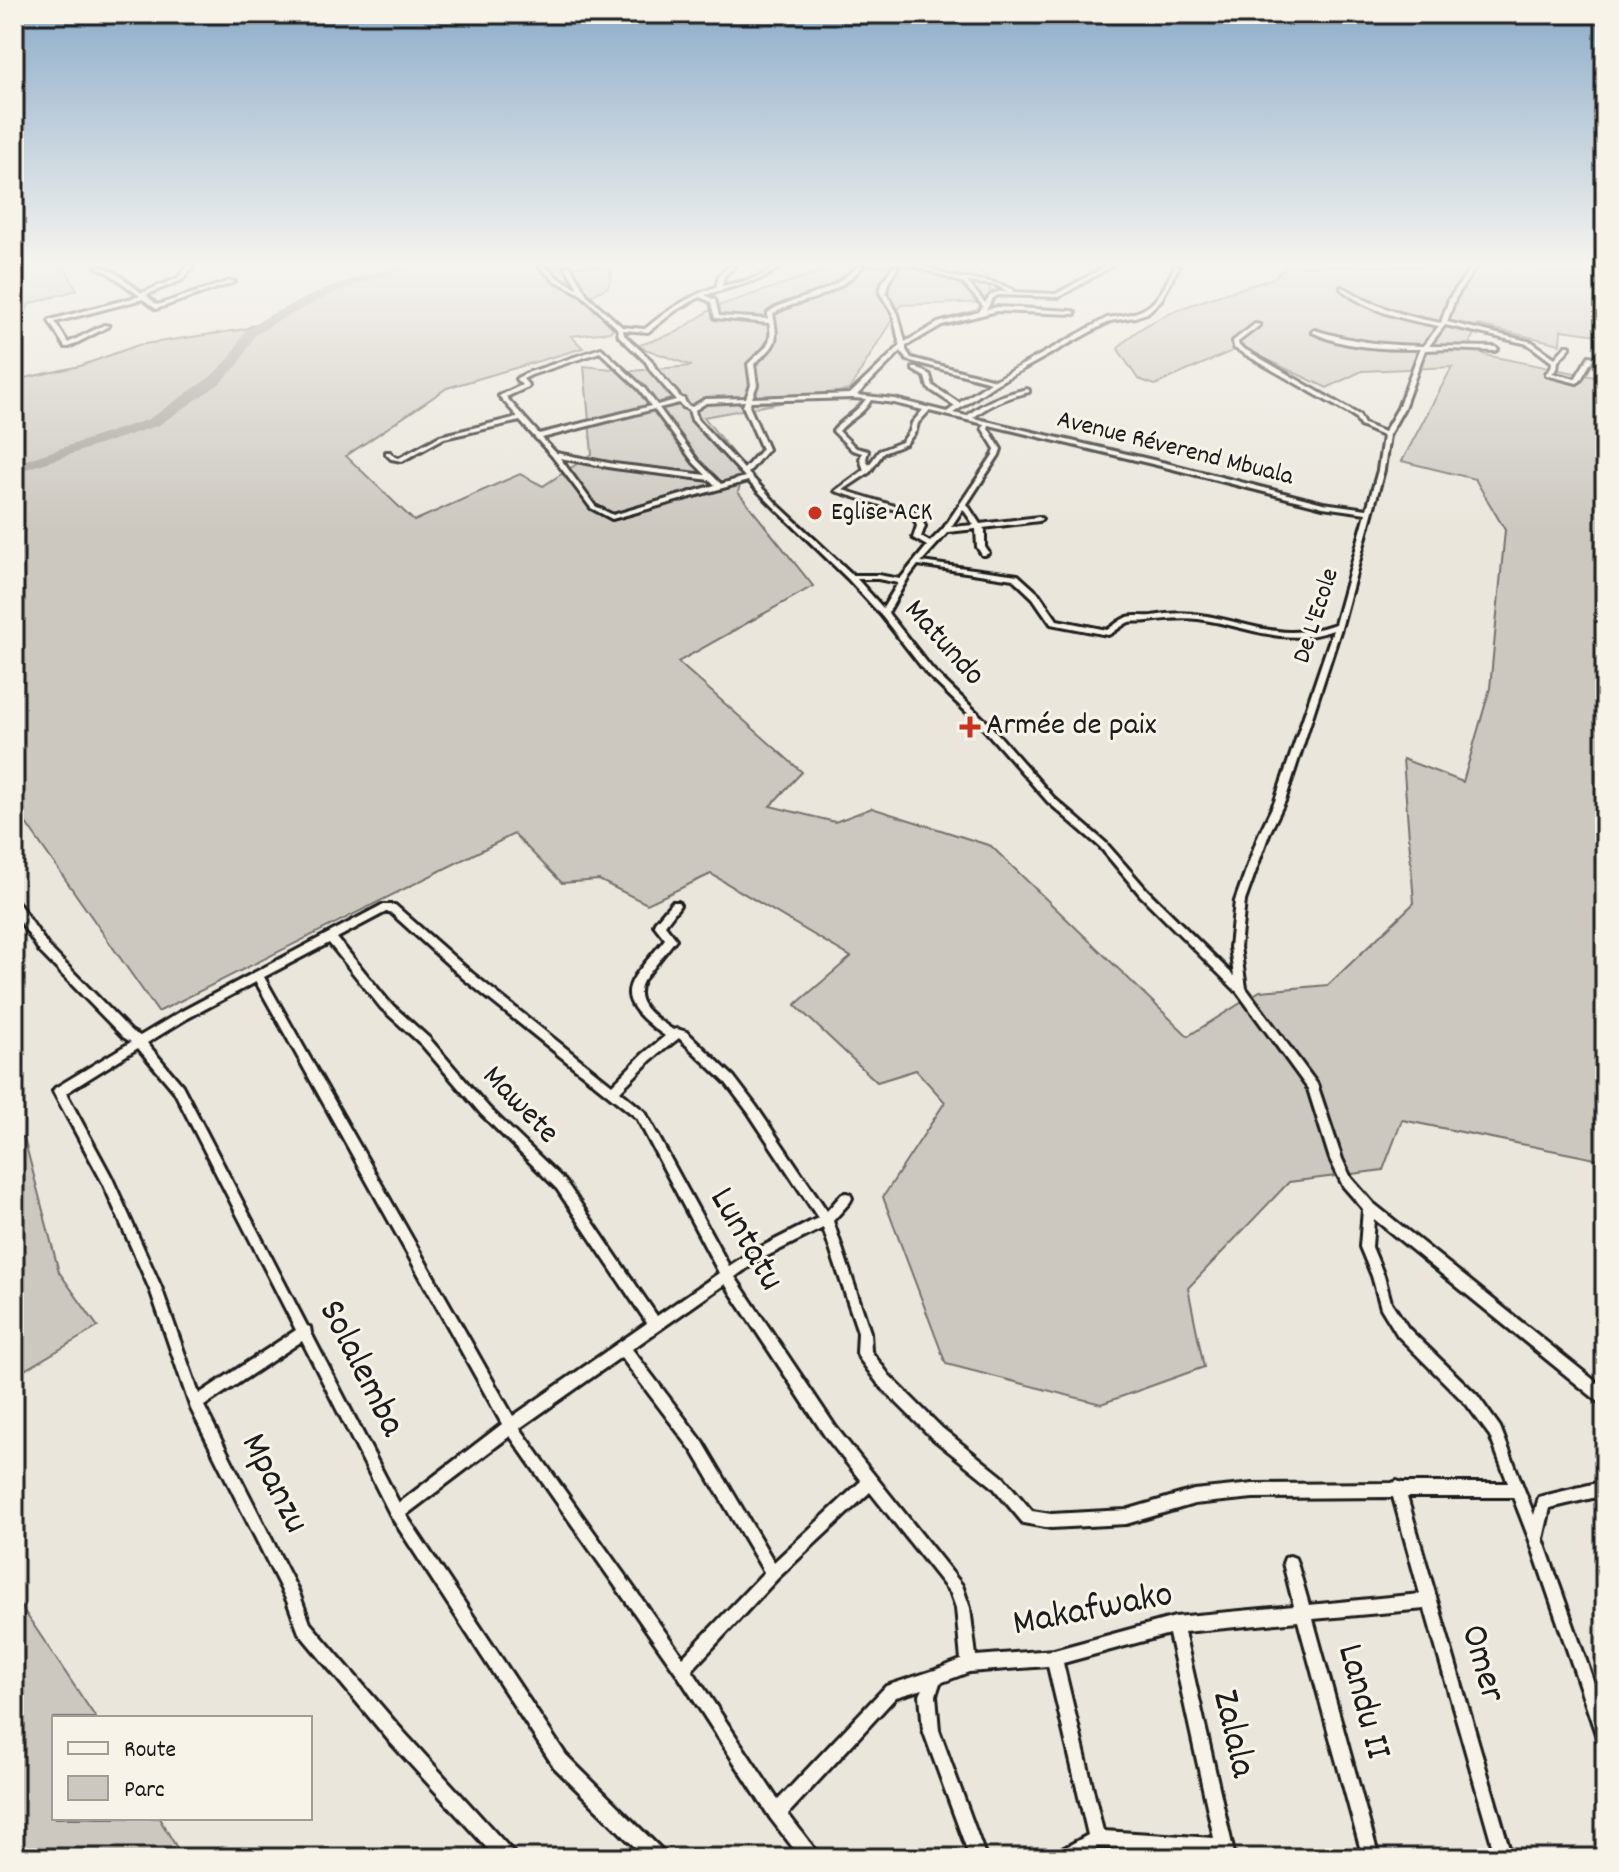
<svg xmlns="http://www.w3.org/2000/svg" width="1619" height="1872" viewBox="0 0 1619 1872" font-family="Dekko,sans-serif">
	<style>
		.green { fill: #ccc8c0; stroke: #74726e; stroke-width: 2 }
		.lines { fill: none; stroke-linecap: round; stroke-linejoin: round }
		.river { fill: #a3a19a; fill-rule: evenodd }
		.street-casing { stroke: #1c1c1c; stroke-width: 6 }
		.street { fill: #f7f3e8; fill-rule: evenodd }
		.poi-dot { fill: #c8321e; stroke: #f7f3e8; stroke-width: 3 }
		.labels { text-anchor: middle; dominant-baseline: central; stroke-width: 6; stroke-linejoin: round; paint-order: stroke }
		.far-street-label { font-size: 26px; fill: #1c1c1c; stroke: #f7f3e8 }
		.far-poi-label { font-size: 26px; fill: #1c1c1c; stroke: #f7f3e8; text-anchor: start }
		.street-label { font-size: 32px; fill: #1c1c1c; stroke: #f7f3e8 }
		.poi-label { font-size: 32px; fill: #1c1c1c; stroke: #f7f3e8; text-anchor: start }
		.near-street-label { font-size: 38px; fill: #1c1c1c; stroke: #f7f3e8 }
	</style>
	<rect width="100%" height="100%" fill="#eae6dc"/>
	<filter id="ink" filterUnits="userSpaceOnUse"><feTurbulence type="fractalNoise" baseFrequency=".0125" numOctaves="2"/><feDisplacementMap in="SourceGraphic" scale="16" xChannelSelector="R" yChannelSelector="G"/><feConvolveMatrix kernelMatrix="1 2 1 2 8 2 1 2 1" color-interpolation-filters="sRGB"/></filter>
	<g filter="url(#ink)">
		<!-- green -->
		<g class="green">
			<path d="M14,266H64L77,290L29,304L19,328L20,379L80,366L138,345L245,329L324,293L400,266H607L612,274L608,287L585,299L613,328L610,332L571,336L583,348L447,388L346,456L414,521L520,474L543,486L592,454L584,366L631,371L692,366L637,346L677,332L715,307L836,266H973L988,277L992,302L901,305L849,390L704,417L745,469L738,492L813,586L678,662L802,772L770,806L835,822L872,808L991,846L1188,1036L1260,991L1328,985L1414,903L1403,759L1463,782L1490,688L1505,530L1475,479L1402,461L1452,367L1362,371L1327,388L1241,347L1155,385L1138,379L1118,349C1145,312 1230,293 1274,278L1286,266H1605V336L1561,330L1560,344L1478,325L1470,342L1485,355L1605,379V1161L1402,1120L1383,1170L1289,1182L1188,1288L1204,1367L1101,1404L946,1364L883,1197L945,1102L916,1070L877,1082L795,1005L851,957L711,874L647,904L599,880L562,883L514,834L158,1012L14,806Z"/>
			<path d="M14,1136L24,1138L59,1272L98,1327L14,1376Z"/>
			<path d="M14,1596L96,1718H54V1818H159L183,1858H14Z"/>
		</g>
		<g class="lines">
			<!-- river -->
			<path class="river" d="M396,266H413L337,291L274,323L254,336L239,364L219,384L159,425L14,473V464L149,419L209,378L229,359L245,331L266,317L329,287Z"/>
			<defs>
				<g id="street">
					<path d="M95,266C113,266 128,284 142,293L178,278L188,266H193L182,280L146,295L157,305L230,281L235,282L156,309L143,299L55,322L68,343L104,325L109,326L69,347H65L49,321L50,320L140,296L109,273Z"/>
					<path d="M539,266H544L558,278L578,288L565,266H570L587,295L622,327L645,329C666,311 689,296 716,287L719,276L729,266H735L724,276L722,286C733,283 746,282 757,277C766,274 773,267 782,266L763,278L705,295L715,300L719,316L768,319V313C781,303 795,301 809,296C828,290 845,279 858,266H863C851,280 833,291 815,298C800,303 786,305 773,314C779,344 776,345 754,364L757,385L752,398L850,394L900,346L893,314L880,293L882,283L893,266H898L888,283L886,293L898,314L905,342L938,323L979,312L983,306L963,283L915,266C928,266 939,273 951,276C974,282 990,278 1013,290V292L1056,294L1107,266H1112L1059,297L998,295L993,298L986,310L997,307L1073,311L1075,312V314L997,311L942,325L906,346V350L911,358L995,380L1107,318C1151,313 1156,305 1175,266H1179L1161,300L1147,313L1135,317L1110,321L996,384L953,413L967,416C984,401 1005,394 1027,389L1029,390V392C1008,397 989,404 973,418L1170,464L1323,503L1367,509L1378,470L1383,436L1360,426L1355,417L1234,348L1233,341L1255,324L1260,325L1238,342L1239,346L1359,415L1364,424L1384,432L1398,408L1420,349C1384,349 1344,348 1312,332L1315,330C1353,342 1383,345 1423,346L1439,326C1405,320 1368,311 1341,289V287C1351,290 1360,298 1370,302C1393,312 1417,319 1441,323L1449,299L1472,266H1476L1455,299L1447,322L1532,342L1555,358L1566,346H1570V348L1558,361L1557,369L1552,373L1575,379L1589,356L1594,357L1580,381L1577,383L1546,375V373L1551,368L1552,362L1528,344L1445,325L1429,346L1495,347L1498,349L1495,351L1450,349L1425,350L1404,408L1389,435L1384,470L1342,625L1285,801L1269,834L1245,901L1240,947L1246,988L1317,1084L1342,1159L1351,1178L1373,1203L1605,1389V1405L1600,1403L1374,1219L1372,1247L1384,1276L1391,1302L1408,1328L1477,1395L1500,1427L1534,1515L1539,1497L1605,1481V1495L1550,1508L1543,1539L1605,1714V1745L1599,1743L1597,1737L1530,1541L1513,1497H1407L1512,1858H1496L1425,1609L1313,1619L1379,1858H1363L1298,1621L1184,1632L1235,1858H1219L1218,1855L1098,1847L1079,1858H1055L1057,1852L1088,1835L1048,1666L969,1672L940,1683L936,1695L939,1730L986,1858H970L923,1730L920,1695L923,1689L896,1697L788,1814L817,1852L819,1858H801L771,1819L677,1674L510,1436L406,1515L566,1755L664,1852L666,1858H646L554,1767L392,1518L302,1341L204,1406L299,1593L310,1623L402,1730L513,1852L515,1858H496L390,1742L299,1633L287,1601L191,1409L151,1292L103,1183L53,1091L55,1088L131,1042L123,1037L40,952L14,912V900L17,901L48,946L131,1031L140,1036L180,1012L382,905H395L472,973L612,1085L643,1054L665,1036C607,994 628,985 665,939L654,925L655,922L672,902H678L680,905L678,908L665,925L676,939L643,981C631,1004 656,1018 673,1030L677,1029L687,1032L734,1077L756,1106L827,1211L842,1194L846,1193L850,1194L852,1198L850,1202L833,1221L870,1332L871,1351L889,1375L942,1428L1003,1477L1032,1511L1051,1514L1126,1510L1194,1490L1253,1484L1392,1483L1397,1481L1402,1483H1508L1490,1436L1467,1405L1398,1336L1381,1308L1372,1276L1360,1247L1363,1209L1343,1186L1330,1159L1308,1089L1238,993L1141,896L1100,847L1048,802L983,728L927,674L881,615L848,579L774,507L748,481L612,519L591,508L552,456L520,421L444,438L402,461L391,459L386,454V452H390L395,457L399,458L440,436L518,417L499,396L522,385L516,379L517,378L527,373L601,348L644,388L657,405L676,400L651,371L646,362L619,336L617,328L581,294L554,280ZM967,282L996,285L1009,292C997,291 991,292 985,303ZM700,297L711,302L715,318L769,323C775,345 762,350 748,364L751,385L746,398L705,399L692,407L687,405L684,399L681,398L656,369L651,360L624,335L623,330L648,332L675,311ZM901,351L907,360L991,382L959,403L933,386L930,375L917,368H913V370L925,377L928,388L955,406L947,412L894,399L857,395ZM600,352L640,390L651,406L539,434L506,397L528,387L529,386L523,379L531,375ZM852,398L866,399C857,413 843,418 833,431L852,450L862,453L860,459L864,470L835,491L918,517L915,521L917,526L913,538L927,546L900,579L878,575H853L778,505L748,473L768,449L749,406L751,401ZM871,400L894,403L923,410L912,423L910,431L902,442L879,451L869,465L866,459L868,451L856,448L839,431C850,418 863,415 871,400ZM745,401L743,406L762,449L744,469L697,419L695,410L706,403ZM679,403L683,407L689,410L692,420L745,477L721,484L698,461L659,408ZM654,409L694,463L706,475L614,464L556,453L542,438ZM929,411L984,424L982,428L995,449L993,455L943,529L930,542L921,537L925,526L922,521L925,516L924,515L843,490L870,472L883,453L906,444L916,431L918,423ZM989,425L1169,468L1323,507L1366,513L1335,624C1282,643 1252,623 1201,615C1184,612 1169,613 1152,616C1144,617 1135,615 1128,617C1121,619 1113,626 1107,630L1057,620L1039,594L1018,575L921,562L948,532L976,529L977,547L982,555H985L989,553L985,547V530L983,528L1039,521L1042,519L1039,517L980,524L967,504L999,455L1001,449L988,428ZM560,458L614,468L710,480L715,485L613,515L595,506ZM963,509L974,525L951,527ZM918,565L1013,579L1033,598L1051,624L1108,635C1115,632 1122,625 1129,622C1134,621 1142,622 1148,621C1165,619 1180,617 1198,619C1245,625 1284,648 1333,630L1275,801L1259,834L1235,901L1230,947L1234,976L1147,890L1106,843L1054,798L989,724L933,670L888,613L908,578ZM857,579H878L898,583L883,608ZM386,912H390L464,979L637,1118L719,1273L657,1316L565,1181L489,1108L429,1038L389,1002L337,938ZM329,943L381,1008L421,1044L481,1114L557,1189L647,1323L513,1416L264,977ZM256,982L502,1424L399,1503L311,1333L310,1327L307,1326L182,1085L147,1043L188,1018ZM679,1038L726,1083L748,1112L818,1218L749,1253L729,1266L645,1112L620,1091L651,1060ZM138,1048L174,1091L296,1330L199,1394L161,1287L111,1176L66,1093ZM823,1228L858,1332L857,1353L859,1358L879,1385L932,1438L993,1487L1023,1523L1051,1528L1126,1524L1194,1504L1253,1498L1393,1497L1420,1594L1309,1605L1297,1563L1295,1558L1290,1556L1285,1558L1283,1563L1294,1606L1175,1617L1054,1650L976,1656L970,1608L962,1585L835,1426L735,1277L757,1261ZM725,1284L825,1436L861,1481L774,1562L703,1442L632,1349ZM621,1357L693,1452L764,1572L683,1657L520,1428ZM870,1492L951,1594L956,1608L961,1660L935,1670L886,1686L778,1800L692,1670L778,1578ZM1169,1634L1214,1838L1103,1831L1063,1663Z"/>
				</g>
			</defs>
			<!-- street casing -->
			<use href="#street" class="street-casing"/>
			<!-- street -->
			<use href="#street" class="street"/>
		</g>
	</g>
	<!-- sky -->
	<linearGradient id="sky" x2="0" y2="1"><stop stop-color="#8cacc9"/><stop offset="0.5" stop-color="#f6f4ef"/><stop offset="1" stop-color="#f6f4ef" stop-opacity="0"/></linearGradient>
	<rect width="1619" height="528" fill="url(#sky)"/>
	<!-- markers -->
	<g class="poi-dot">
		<circle cx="815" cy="513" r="8"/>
		<path d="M966 715h8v8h8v8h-8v8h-8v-8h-8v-8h8z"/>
	</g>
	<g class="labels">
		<!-- far-street labels -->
		<g class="far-street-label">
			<text transform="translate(1175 449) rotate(14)">Avenue Réverend Mbuala</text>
			<text transform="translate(1317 616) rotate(-72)">De L'Ecole</text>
		</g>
		<!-- far-poi labels -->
		<g class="far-poi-label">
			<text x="831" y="513">Eglise ACK</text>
		</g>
		<!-- street labels -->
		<g class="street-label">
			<text transform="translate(943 644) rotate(48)">Matundo</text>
			<text transform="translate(519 1106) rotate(46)">Mawete</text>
		</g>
		<!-- poi labels -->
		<g class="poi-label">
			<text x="986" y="727">Armée de paix</text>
		</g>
		<!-- near-street labels -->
		<g class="near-street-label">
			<text transform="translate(745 1240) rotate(60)">Luntatu</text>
			<text transform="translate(360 1369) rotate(63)">Solalemba</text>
			<text transform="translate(273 1484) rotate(63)">Mpanzu</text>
			<text transform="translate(1093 1611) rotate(-11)">Makafwako</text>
			<text transform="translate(1481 1664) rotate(74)">Omer</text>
			<text transform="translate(1362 1702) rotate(75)">Landu II</text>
			<text transform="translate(1232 1734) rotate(77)">Zalala</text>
		</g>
	</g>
	<!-- margin -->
	<rect width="1619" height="1872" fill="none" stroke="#f7f3e8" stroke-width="48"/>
	<rect x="24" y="24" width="1571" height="1824" fill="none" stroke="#1c1c1c" stroke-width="3" filter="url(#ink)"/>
	<!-- legend -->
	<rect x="52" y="1716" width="260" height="104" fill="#f7f3e8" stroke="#9f9d96" stroke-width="2"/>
	<rect x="68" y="1742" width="40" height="12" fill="#f7f3e8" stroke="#9f9d96" stroke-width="2"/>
	<text x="124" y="1756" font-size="24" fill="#1c1c1c">Route</text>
	<rect x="68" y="1776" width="40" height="24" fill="#ccc8c0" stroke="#9f9d96" stroke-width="2"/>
	<text x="124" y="1796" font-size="24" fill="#1c1c1c">Parc</text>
</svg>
